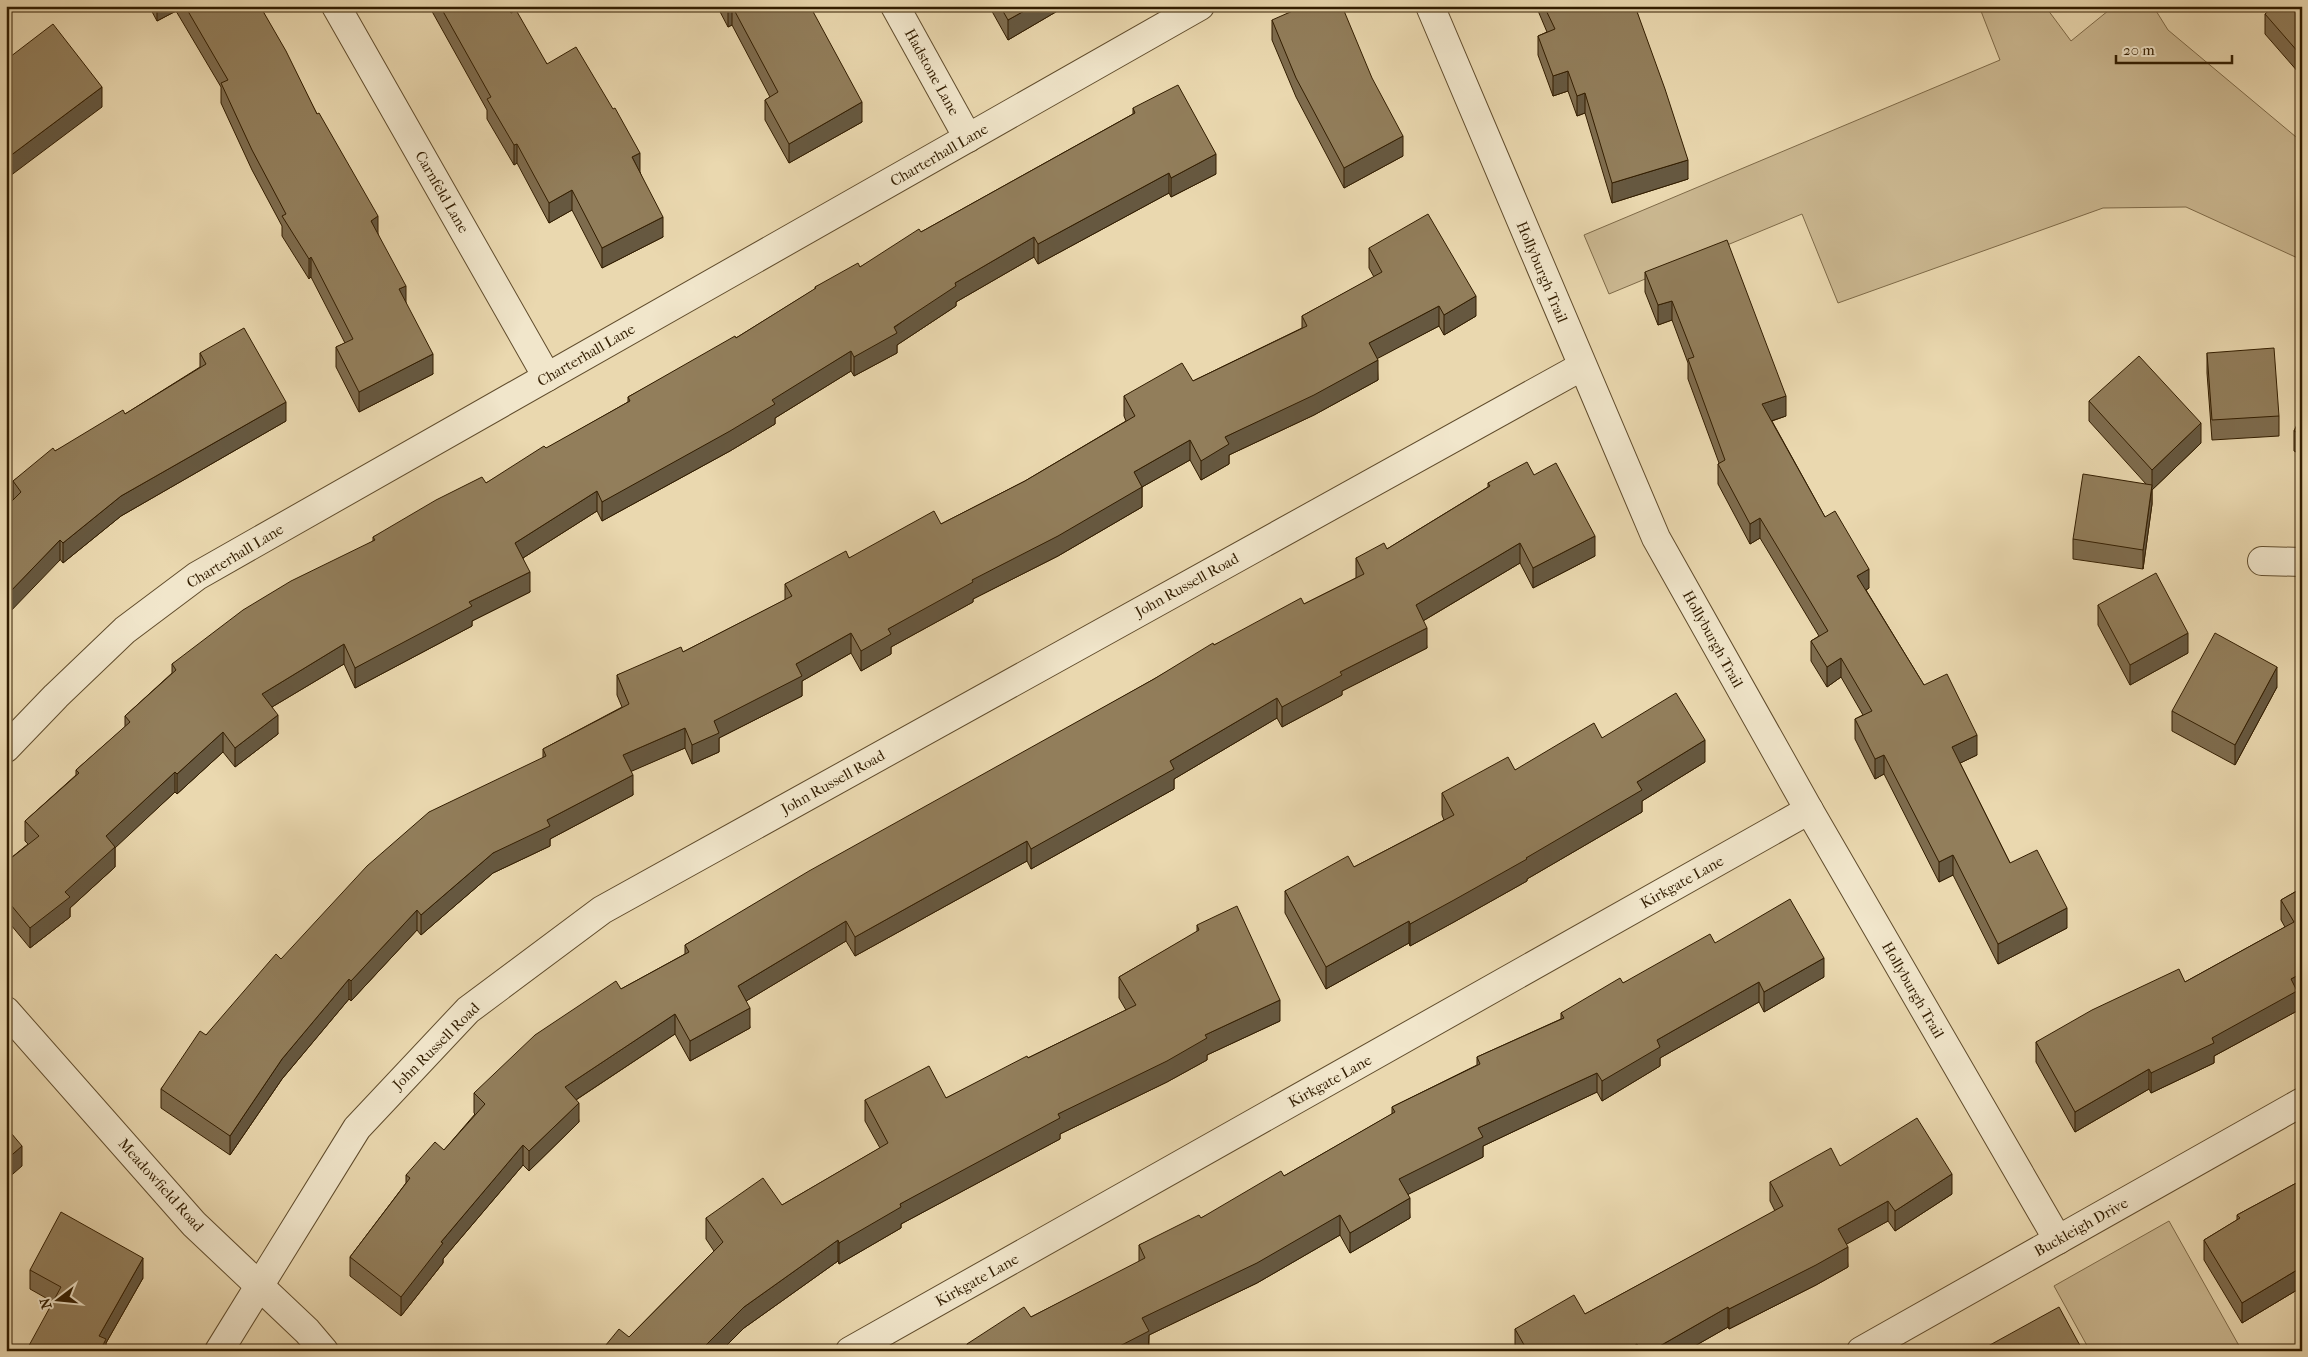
<svg xmlns="http://www.w3.org/2000/svg" width="2308" height="1357" viewBox="0 0 2308 1357" font-family="'IM FELL French Canon',serif">
	<style>
		.green { fill: #cbb891; stroke: #7e6a48 }
		.lines { fill: none; stroke-linecap: round; stroke-linejoin: round }
		.minor-casing { stroke: #604c2c; stroke-width: 30 }
		.minor { stroke: #f1e6cb; stroke-width: 28 }
		.wall { fill: #7e6c4e; stroke: #321d00 }
		.shaded-wall { fill: #665840; stroke: #321d00 }
		.building { fill: #927e5b; stroke: #321d00 }
		.labels { text-anchor: middle; dominant-baseline: central; stroke-width: 4; stroke-linejoin: round; paint-order: stroke }
		.street-label { font-size: 15px; fill: #321d00; stroke: #f1e6cb }
	</style>
	<rect width="100%" height="100%" fill="#ead8af"/>
	<filter id="stains"><feTurbulence type="fractalNoise" baseFrequency=".004" numOctaves="4"/><feColorMatrix values="0 0 0 0 .2 0 0 0 0 .09 0 0 0 0 .02 0 0 0 .5 -.17"/></filter>
	<radialGradient id="worn" r=".72"><stop offset=".6" stop-color="#630" stop-opacity="0"/><stop offset="1" stop-color="#630" stop-opacity=".3"/></radialGradient>
	<!-- green -->
	<g class="green">
		<path d="M1979,6H2045L2071,41L2114,6H2153L2168,30L2302,142V260L2186,207L2103,208L1838,303L1802,214L1609,294L1584,235L2000,60Z"/>
		<path d="M2169,1221L2242,1351H2090L2054,1286Z"/>
	</g>
	<g class="lines">
		<defs>
			<g id="minor">
				<path d="M336,6L547,377"/>
				<path d="M895,6L968,138"/>
				<path d="M1430,6L1656,538L1809,810L2058,1240"/>
				<path d="M2262,561L2302,562"/>
				<path d="M6,748L56,696L125,630L197,576L1200,6"/>
				<path d="M6,1011L194,1224L307,1331L324,1351"/>
				<path d="M219,1351L357,1128L468,1010L602,910L1581,367"/>
				<path d="M850,1351L1809,810"/>
				<path d="M1861,1351L2302,1102"/>
			</g>
		</defs>
		<!-- minor casing -->
		<use href="#minor" class="minor-casing"/>
		<!-- minor -->
		<use href="#minor" class="minor"/>
	</g>
	<!-- wall -->
	<g class="wall">
		<path d="M149,6H260L317,114L378,234L406,303L433,374L359,412L336,367V347L345,343L311,277L309,279L282,236V226L252,170L221,103V87L176,11L157,21Z"/>
		<path d="M429,6H507L511,13L547,64L640,172L663,237L602,268L572,210L549,223L517,163L514,165L487,119V110Z"/>
		<path d="M717,6H810L862,122L789,163L765,120V100L770,97L732,25L728,27Z"/>
		<path d="M989,6H1066L1008,40Z"/>
		<path d="M1536,6H1635L1688,179L1612,203L1585,113L1577,116L1568,91L1553,96L1538,55V36L1547,32Z"/>
		<path d="M2302,6L2299,73L2265,34V14Z"/>
		<path d="M1272,20L1403,156L1344,188L1296,97L1272,40Z"/>
		<path d="M1133,108L1216,174L1171,197L1169,193L1038,264L1034,257L956,302V306L897,345V353L854,376L851,371L775,418V424L730,451L602,521L597,511L523,558L530,592L472,621V626L355,688L344,664L272,707L278,734L235,767L223,752L177,794L175,792L115,847V867L70,908V917L30,948L6,919V862L28,844L25,841V821L76,775V770L125,727V716L172,673V664L373,541V537L486,483L628,402V397L736,338L815,289V287L860,267L921,232L1133,114Z"/>
		<path d="M1369,248L1476,316L1444,335L1439,326L1377,358L1378,380L1314,415L1229,455V464L1201,480L1190,460L1142,487V507L1058,556L973,599V602L891,647V654L861,671L851,653L802,681V696L719,738V752L692,764L685,748L631,771L633,795L550,839V846L493,873L421,935L417,930L351,1001L349,999L282,1079L230,1155L161,1108V1089L206,1035L281,959L543,758V749L622,707L617,695V675L683,652L785,600V584L849,558L941,524L1025,481L1126,421L1124,416V396L1193,381L1302,328V316L1374,277L1369,268Z"/>
		<path d="M1645,272L1786,416L1772,421L1825,517L1869,588L1866,590L1924,685L1977,755L1960,763L2010,863L2067,928L1998,964L1953,875L1939,882L1884,774L1875,779L1855,739V719L1863,715L1841,677L1827,687L1811,661V641L1819,636L1760,538L1750,544L1718,484V464L1719,463L1688,379V363L1672,320L1658,325L1645,292Z"/>
		<path d="M200,353L286,421L121,516L63,563L13,501V481L55,451L125,414L200,367Z"/>
		<path d="M2207,353L2279,416V436L2212,440L2207,373Z"/>
		<path d="M2089,401L2201,443L2152,490V504L2143,569L2073,559V539L2146,484L2089,421Z"/>
		<path d="M2302,415V455L2294,451V431Z"/>
		<path d="M1534,475L1595,556L1533,588L1520,563L1423,621L1427,648L1342,691V695L1282,727L1277,718L1174,779V789L1031,869L1027,861L855,956L846,941L746,1001L750,1028L690,1061L675,1034L576,1100L579,1122L529,1171L523,1165L443,1259V1263L401,1316L350,1276V1257L406,1183V1175L444,1150L475,1114L474,1113V1093L621,989L685,954V945L1214,645L1304,604L1356,578V558L1387,549L1488,487V483Z"/>
		<path d="M2098,605L2188,653L2130,685L2098,625Z"/>
		<path d="M2277,687L2235,765L2172,731V711Z"/>
		<path d="M1602,738L1705,762L1642,801V812L1527,879V881L1454,922L1410,946L1409,943L1326,989L1285,913V891L1354,867L1444,820L1442,815V793L1515,770Z"/>
		<path d="M2302,888L2297,1011L2214,1056V1063L2151,1093L2149,1089L2075,1132L2036,1062V1042L2185,982L2285,927L2281,920V900Z"/>
		<path d="M1197,925L1280,1021L1207,1055V1060L1167,1082L1060,1134V1139L901,1224V1228L839,1264L838,1261L744,1328L629,1337L714,1251L706,1239V1218L782,1205L880,1148L865,1121V1100L946,1098L1126,1010L1119,998V977L1197,932Z"/>
		<path d="M1715,943L1824,977L1764,1012L1759,1002L1660,1058V1066L1602,1101L1597,1092L1483,1146V1157L1408,1194L1410,1218L1350,1253L1340,1235L1257,1283L1149,1335V1351H967V1344L1031,1317L1139,1262V1245L1201,1218L1284,1176L1392,1114V1107L1477,1065V1057L1561,1019V1013L1623,983Z"/>
		<path d="M1840,1166L1952,1194L1895,1231L1888,1221L1846,1244L1848,1267L1816,1285L1729,1329L1728,1327L1686,1351H1516L1515,1349V1329L1585,1314L1775,1211L1770,1201V1182Z"/>
		<path d="M2302,1180V1287L2242,1323L2204,1260V1240L2237,1220V1215Z"/>
		<path d="M30,1270L143,1278L106,1343V1351L53,1302L30,1289Z"/>
	</g>
	<!-- shaded-wall -->
	<g class="shaded-wall">
		<path d="M157,6H176V11L157,21Z"/>
		<path d="M730,6H732V25L728,27V7Z"/>
		<path d="M1033,6H1066L1008,40V20Z"/>
		<path d="M2302,50V70L2299,73V53Z"/>
		<path d="M1568,71V91L1553,96V76Z"/>
		<path d="M102,87V107L6,179V159Z"/>
		<path d="M1585,93V113L1577,116V96Z"/>
		<path d="M862,102V122L789,163V144Z"/>
		<path d="M1403,136V156L1344,188V168Z"/>
		<path d="M517,144V163L514,165V145Z"/>
		<path d="M640,153V173L632,157Z"/>
		<path d="M1216,154V174L1171,197V178Z"/>
		<path d="M1688,160V179L1612,203V183Z"/>
		<path d="M1169,173V193L1038,264V244Z"/>
		<path d="M572,190V210L549,223V203Z"/>
		<path d="M378,216V236L371,221Z"/>
		<path d="M663,217V237L602,268V248Z"/>
		<path d="M1034,237V257L956,302V306L897,345V353L854,376V357L955,283Z"/>
		<path d="M311,257V277L309,279V259Z"/>
		<path d="M406,286V306L399,289Z"/>
		<path d="M1476,296V316L1444,335V315Z"/>
		<path d="M1672,301V320L1658,325V305Z"/>
		<path d="M1439,306V326L1369,363V343Z"/>
		<path d="M851,351V371L775,418V424L730,451L602,521V502Z"/>
		<path d="M433,354V374L359,412V392Z"/>
		<path d="M1378,360V380L1314,415L1229,455V464L1201,480V461L1225,437Z"/>
		<path d="M1786,396V416L1762,424V404Z"/>
		<path d="M286,402V421L121,516L63,563V543L121,496Z"/>
		<path d="M2201,423V443L2152,490V504L2143,569V550L2152,486V470Z"/>
		<path d="M1190,440V460L1142,487V507L1058,556L973,599V602L891,647V654L861,671V651L888,629L972,580L1134,472Z"/>
		<path d="M597,491V511L515,563V543Z"/>
		<path d="M1760,518V538L1750,544V524Z"/>
		<path d="M1595,536V556L1533,588V568Z"/>
		<path d="M60,540V560L6,616V596Z"/>
		<path d="M1520,543V563L1416,625V605Z"/>
		<path d="M1869,569V588L1857,596V576Z"/>
		<path d="M530,572V592L472,621V626L355,688V668L469,602Z"/>
		<path d="M1427,628V648L1342,691V695L1282,727V707L1340,672Z"/>
		<path d="M851,633V653L802,681V696L719,738V752L692,764V745L714,721L796,664Z"/>
		<path d="M2188,633V653L2130,685V665Z"/>
		<path d="M344,644V664L262,713V694Z"/>
		<path d="M1841,658V677L1827,687V667Z"/>
		<path d="M2277,667V687L2235,765V745Z"/>
		<path d="M1277,698V718L1174,779V789L1031,869V849L1170,761Z"/>
		<path d="M278,715V734L235,767V748Z"/>
		<path d="M685,728V748L623,775V755Z"/>
		<path d="M223,732V752L177,794V774Z"/>
		<path d="M1977,735V755L1952,767V747Z"/>
		<path d="M1705,740V762L1642,801V812L1527,879V881L1454,922L1410,946V924L1526,858L1637,782Z"/>
		<path d="M1884,755V774L1875,779V759Z"/>
		<path d="M175,772V792L115,848V847V867L70,908V917L30,948V928L65,892L106,836Z"/>
		<path d="M633,775V795L550,839V846L493,873L421,935V915L493,853L547,820Z"/>
		<path d="M1027,841V861L855,956V937Z"/>
		<path d="M1953,855V875L1939,882V862Z"/>
		<path d="M2067,908V928L1998,964V944Z"/>
		<path d="M417,910V930L351,1001V981Z"/>
		<path d="M846,921V941L738,1006V986Z"/>
		<path d="M1409,921V943L1326,989V967Z"/>
		<path d="M1824,958V977L1764,1012V992Z"/>
		<path d="M2302,973V993L2297,996V1011L2214,1056V1063L2151,1093V1073L2212,1038L2291,979Z"/>
		<path d="M349,979V999L282,1079L230,1155V1136L282,1059Z"/>
		<path d="M1759,982V1002L1660,1058V1066L1602,1101V1081L1657,1040Z"/>
		<path d="M1280,1000V1021L1207,1055V1060L1167,1082L1060,1134V1139L901,1224V1228L839,1264V1243L900,1204L1058,1114L1205,1035Z"/>
		<path d="M750,1008V1028L690,1061V1041Z"/>
		<path d="M675,1014V1034L565,1107V1087Z"/>
		<path d="M2149,1069V1089L2075,1132V1112Z"/>
		<path d="M1597,1073V1092L1483,1146V1157L1399,1199V1179L1478,1128Z"/>
		<path d="M579,1103V1122L529,1171V1151Z"/>
		<path d="M523,1145V1165L443,1259V1263L401,1316V1297L441,1242Z"/>
		<path d="M22,1146V1166L6,1180V1160Z"/>
		<path d="M1952,1174V1194L1895,1231V1211Z"/>
		<path d="M1410,1198V1218L1350,1253V1233Z"/>
		<path d="M1888,1201V1221L1838,1249V1229Z"/>
		<path d="M1340,1215V1235L1257,1283L1149,1335L1148,1351H1110L1142,1318Z"/>
		<path d="M838,1240V1261L744,1328L721,1351H700L744,1307Z"/>
		<path d="M1848,1247V1267L1816,1285L1729,1329V1309Z"/>
		<path d="M143,1258V1278L106,1343V1351H99V1336Z"/>
		<path d="M2302,1267V1287L2242,1323V1303Z"/>
		<path d="M1728,1307V1327L1686,1351H1651Z"/>
		<path d="M1637,1344V1351H1626Z"/>
	</g>
	<!-- building -->
	<g class="building">
		<path d="M185,6H260L286,51L317,114L319,113L378,216L371,221L406,286L399,289L433,354L359,392L336,347L353,339L311,257L309,259L282,216L286,214L252,150L221,83L228,80Z"/>
		<path d="M440,6H507L511,13L516,10L547,64L576,47L613,109L615,108L640,153L632,157L663,217L602,248L572,190L549,203L517,144L514,145L487,99L491,97Z"/>
		<path d="M732,6H810L862,102L789,144L765,100L778,92Z"/>
		<path d="M1000,6H1033L1008,20Z"/>
		<path d="M1304,6H1342L1372,78L1403,136L1344,168L1296,78L1272,20Z"/>
		<path d="M1544,6H1635L1665,89L1688,160L1612,183L1585,93L1577,96L1568,71L1553,76L1538,36L1555,29Z"/>
		<path d="M2274,6H2302V50L2299,53L2265,14Z"/>
		<path d="M53,24L102,87L6,159V60Z"/>
		<path d="M1178,85L1216,154L1171,178L1169,173L1038,244L1034,237L955,283L956,286L894,327L897,333L854,357L851,351L772,400L775,404L730,431L602,502L597,491L515,543L530,572L469,602L472,606L355,668L344,644L262,694L278,715L235,748L223,732L177,774L175,772L106,836L115,847L65,892L70,897L30,928L6,899V862L39,836L25,821L79,773L76,770L130,722L125,716L176,670L172,664L243,610L291,581L375,540L373,537L436,500L482,477L486,483L544,446L546,448L630,401L628,397L735,336L736,338L816,288L815,287L858,263L860,267L919,229L921,232L1135,113L1133,108Z"/>
		<path d="M1428,214L1476,296L1444,315L1439,306L1369,343L1378,360L1314,395L1225,437L1229,444L1201,461L1190,440L1134,472L1142,487L1058,536L972,580L973,582L888,629L891,634L861,651L851,633L796,664L802,676L714,721L719,733L692,745L685,728L623,755L633,775L547,820L550,826L493,853L421,915L417,910L351,981L349,979L282,1059L230,1136L161,1089L200,1031L206,1035L276,954L281,959L367,866L429,812L546,756L543,749L629,704L617,675L681,647L683,652L792,596L785,584L846,551L849,558L934,511L941,524L1025,481L1135,416L1124,396L1182,363L1193,381L1307,326L1302,316L1382,272L1369,248Z"/>
		<path d="M1727,240L1786,396L1762,404L1825,517L1835,511L1869,569L1857,576L1924,685L1947,674L1977,735L1952,747L2010,863L2037,850L2067,908L1998,944L1953,855L1939,862L1884,755L1875,759L1855,719L1872,711L1841,658L1827,667L1811,641L1828,631L1760,518L1750,524L1718,464L1725,460L1688,359L1694,357L1672,301L1658,305L1645,272Z"/>
		<path d="M244,328L286,402L121,496L63,543L60,540L6,596V507L21,492L13,481L53,448L55,451L123,410L125,414L206,364L200,353Z"/>
		<path d="M2274,348L2279,416L2212,420L2207,353Z"/>
		<path d="M2139,356L2201,423L2152,470L2089,401Z"/>
		<path d="M2302,415V435L2294,431Z"/>
		<path d="M1527,462L1534,475L1556,463L1595,536L1533,568L1520,543L1416,605L1427,628L1340,672L1342,675L1282,707L1277,698L1170,761L1174,769L1031,849L1027,841L855,937L846,921L738,986L750,1008L690,1041L675,1014L565,1087L579,1103L529,1151L523,1145L441,1242L443,1243L401,1297L350,1257L410,1178L406,1175L435,1142L444,1150L485,1104L474,1093L535,1035L616,981L621,989L689,952L685,945L809,871L1154,679L1213,643L1214,645L1301,598L1304,604L1364,574L1356,558L1384,543L1387,549L1490,486L1488,483Z"/>
		<path d="M2083,474L2152,485L2143,550L2073,539Z"/>
		<path d="M2156,573L2188,633L2130,665L2098,605Z"/>
		<path d="M2215,633L2277,667L2235,745L2172,711Z"/>
		<path d="M1676,693L1705,740L1637,782L1642,790L1526,858L1527,859L1454,900L1410,924L1409,921L1326,967L1285,891L1348,856L1354,867L1454,815L1442,793L1508,757L1515,770L1594,723L1602,738Z"/>
		<path d="M2302,888V973L2291,979L2297,991L2212,1038L2214,1043L2151,1073L2149,1069L2075,1112L2036,1042L2092,1010L2179,969L2185,982L2294,922L2281,900Z"/>
		<path d="M1790,899L1824,958L1764,992L1759,982L1657,1040L1660,1047L1602,1081L1597,1073L1478,1128L1483,1137L1399,1179L1410,1198L1350,1233L1340,1215L1257,1263L1142,1318L1149,1331L1110,1351H1082V1350L1081,1351H972L967,1344L1024,1307L1031,1317L1145,1258L1139,1245L1199,1215L1201,1218L1281,1171L1284,1176L1395,1112L1392,1107L1480,1064L1477,1057L1564,1018L1561,1013L1620,978L1623,983L1710,934L1715,943Z"/>
		<path d="M1237,906L1280,1000L1205,1035L1207,1038L1167,1061L1058,1114L1060,1118L900,1204L901,1207L839,1243L838,1240L744,1307L700,1351H601L619,1329L629,1337L723,1242L706,1218L763,1178L782,1205L888,1143L865,1100L929,1066L946,1098L1027,1056L1028,1058L1136,1005L1119,977L1199,930L1197,925Z"/>
		<path d="M1917,1118L1952,1174L1895,1211L1888,1201L1838,1229L1848,1247L1816,1265L1729,1309L1728,1307L1651,1351H1641L1637,1344L1626,1351H1525L1527,1350L1515,1329L1574,1295L1585,1314L1783,1206L1770,1182L1831,1148L1840,1166Z"/>
		<path d="M6,1127L22,1146L6,1160Z"/>
		<path d="M2302,1180V1267L2242,1303L2204,1240L2240,1218L2237,1215Z"/>
		<path d="M61,1212L143,1258L99,1336L106,1339L100,1351H26L61,1287L30,1270Z"/>
		<path d="M2059,1307L2083,1351H1979Z"/>
	</g>
	<g class="labels">
		<!-- street labels -->
		<g class="street-label">
			<text transform="translate(932 72) rotate(61)">Hadstone Lane</text>
			<text transform="translate(939 155) rotate(-30)">Charterhall Lane</text>
			<text transform="translate(442 192) rotate(60)">Carnfeld Lane</text>
			<text transform="translate(1542 272) rotate(67)">Hollyburgh Trail</text>
			<text transform="translate(586 355) rotate(-30)">Charterhall Lane</text>
			<text transform="translate(235 556) rotate(-31)">Charterhall Lane</text>
			<text transform="translate(1187 585) rotate(-29)">John Russell Road</text>
			<text transform="translate(1713 639) rotate(61)">Hollyburgh Trail</text>
			<text transform="translate(833 782) rotate(-29)">John Russell Road</text>
			<text transform="translate(1682 882) rotate(-29)">Kirkgate Lane</text>
			<text transform="translate(1913 990) rotate(60)">Hollyburgh Trail</text>
			<text transform="translate(436 1046) rotate(-45)">John Russell Road</text>
			<text transform="translate(1330 1081) rotate(-29)">Kirkgate Lane</text>
			<text transform="translate(161 1185) rotate(48)">Meadowfield Road</text>
			<text transform="translate(2081 1227) rotate(-29)">Buckleigh Drive</text>
			<text transform="translate(977 1280) rotate(-29)">Kirkgate Lane</text>
		</g>
	</g>
	<!-- margin -->
	<rect width="2308" height="1357" fill="none" stroke="#ead8af" stroke-width="25"/>
	<rect x="8" y="8" width="2293" height="1342" fill="none" stroke="#321d00" stroke-width="2.5"/>
	<rect x="12" y="12" width="2283" height="1332" fill="none" stroke="#321d00"/>
	<!-- north arrow -->
	<g transform="translate(58 1300) rotate(254)" stroke="#f1e6cb" stroke-width="4" paint-order="stroke">
	<path d="M0-4L9 19L0 12L-9 19Z" fill="#321d00"/>
	<text y="-8" font-size="14" font-weight="bold" text-anchor="middle" fill="#321d00">N</text>
	</g>
	<!-- scale -->
	<path d="M2116 55v8h116v-8" fill="none" stroke="#321d00" stroke-width="2.5"/>
	<text x="2123" y="55" font-size="15" fill="#321d00" stroke="#f1e6cb" stroke-width="4" paint-order="stroke">20 m</text>
	<rect width="100%" height="100%" filter="url(#stains)"/>
	<rect width="100%" height="100%" fill="url(#worn)"/>
</svg>
